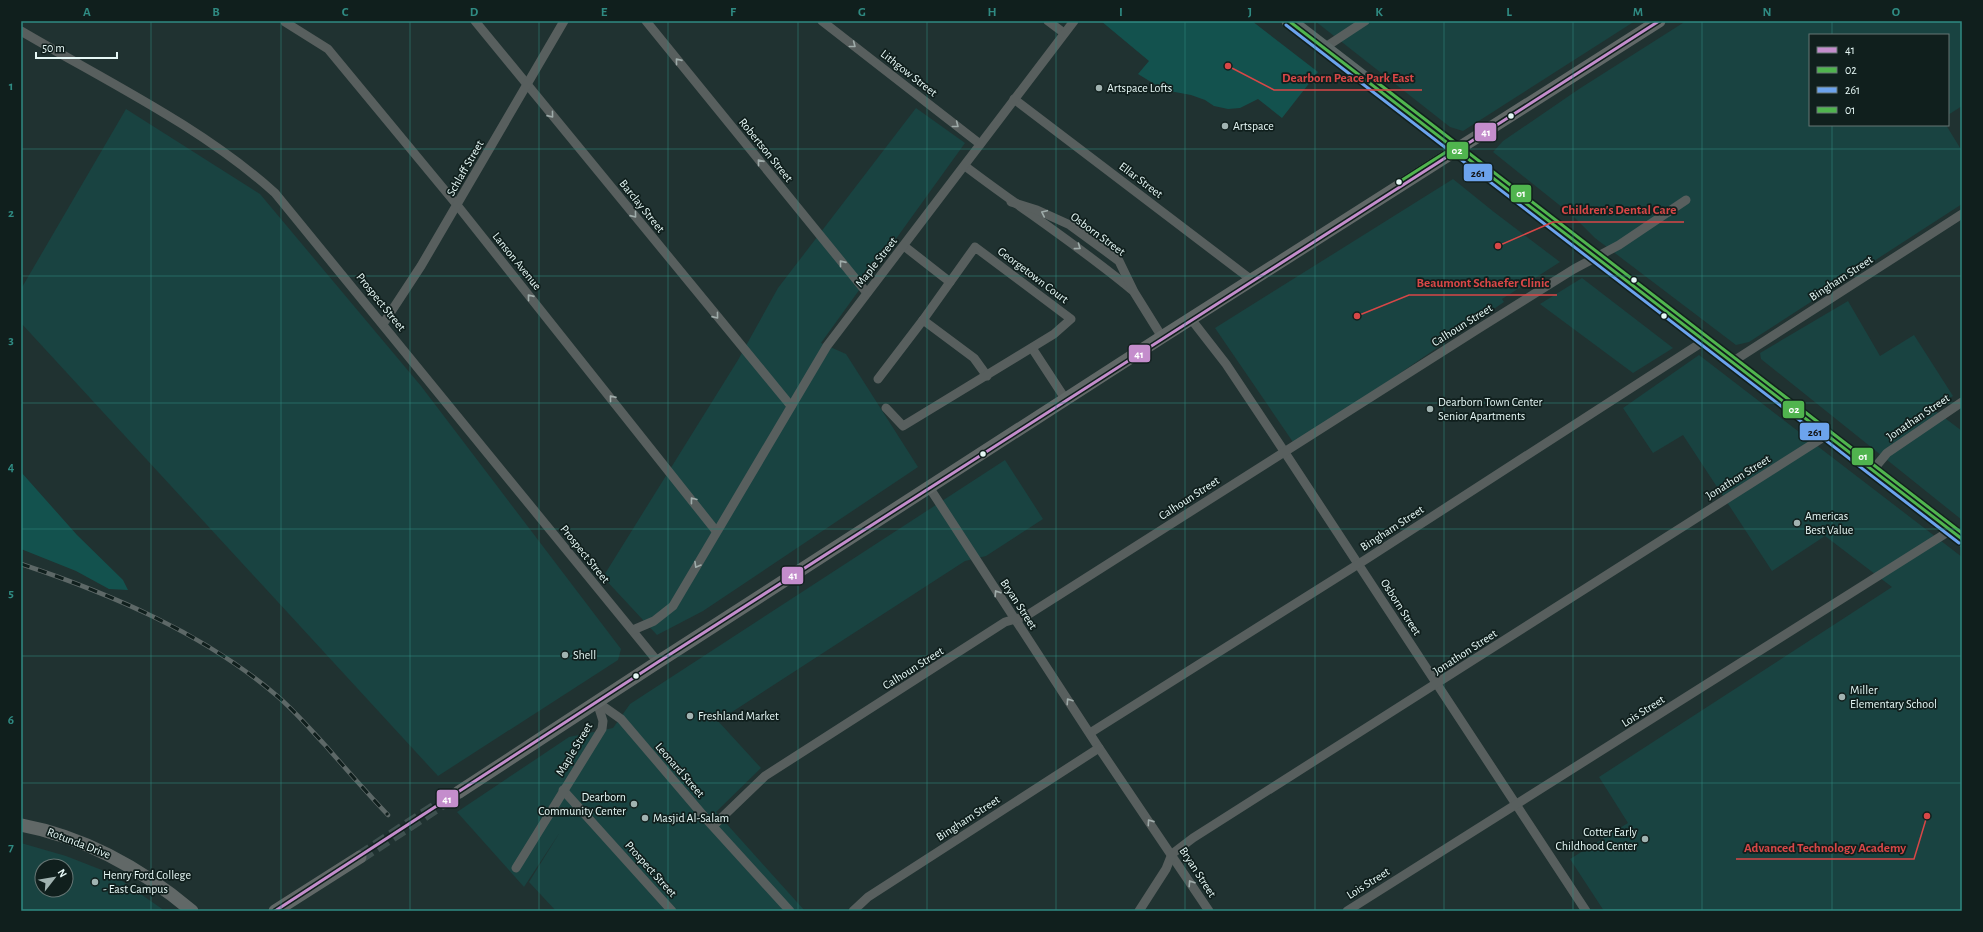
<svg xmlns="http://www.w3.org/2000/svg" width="1983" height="932" viewBox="0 0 1983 932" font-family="'Alegreya Sans',sans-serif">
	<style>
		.built { fill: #194341; fill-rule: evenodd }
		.green { fill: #13524e }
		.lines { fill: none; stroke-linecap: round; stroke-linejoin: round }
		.secondary-tunnel { stroke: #3e504f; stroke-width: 13; stroke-dasharray: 13 6; stroke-linecap: butt }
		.minor { stroke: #585f5e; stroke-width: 9 }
		.secondary { stroke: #616867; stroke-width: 13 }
		.primary { stroke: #5c6766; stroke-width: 15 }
		.rail-casing { stroke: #5d6867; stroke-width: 4.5 }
		.rail { stroke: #101f1d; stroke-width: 3; stroke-dasharray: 9; stroke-linecap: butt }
		.bus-1-casing { stroke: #101f1d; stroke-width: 6 }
		.bus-2-casing { stroke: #101f1d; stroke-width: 6 }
		.bus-3-casing { stroke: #101f1d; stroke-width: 6 }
		.bus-4-casing { stroke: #101f1d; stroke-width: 6 }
		.bus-1 { stroke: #c48dcc; stroke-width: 3 }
		.bus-2 { stroke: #50b44e; stroke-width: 3 }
		.bus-3 { stroke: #6ca3ed; stroke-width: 3 }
		.bus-4 { stroke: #50b44e; stroke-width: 3 }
		.oneway { stroke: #9facaa }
		.grid { fill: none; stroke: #2f8a82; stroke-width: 1; stroke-opacity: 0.55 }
		.poi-dot { fill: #a1b3b1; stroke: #101f1d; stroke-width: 1.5 }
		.bus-dot { fill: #e6f8f6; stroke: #101f1d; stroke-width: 1.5 }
		.labels { text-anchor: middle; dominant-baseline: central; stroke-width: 3.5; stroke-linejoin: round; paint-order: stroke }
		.street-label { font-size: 12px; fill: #e6f8f6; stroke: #101f1d }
		.poi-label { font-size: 12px; fill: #e6f8f6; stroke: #101f1d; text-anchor: start }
		.leader { fill: none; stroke: #d84747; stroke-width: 1.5 }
		.callout-dot { fill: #d84747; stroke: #101f1d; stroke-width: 1.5 }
		.callout-label { font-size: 13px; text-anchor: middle; font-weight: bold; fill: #d84747; stroke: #101f1d; stroke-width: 3.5; stroke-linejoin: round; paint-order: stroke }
		.line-badge { stroke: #101f1d; stroke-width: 1.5 }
		.badge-label { font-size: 11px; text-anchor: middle; font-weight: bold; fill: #fff }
		.pale-badge-label { font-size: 11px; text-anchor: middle; font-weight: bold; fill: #111 }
		.neatline { fill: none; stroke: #2f8a82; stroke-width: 1.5 }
		.grid-label { font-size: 13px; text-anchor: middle; font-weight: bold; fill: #2f8a82 }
	</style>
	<rect width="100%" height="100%" fill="#203231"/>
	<!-- built -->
	<g class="built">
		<path d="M1315,21H1635L1463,131L1450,127Z"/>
		<path d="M1686,21H1962V106L1948,115V35H1810V125H1946L1962,151V204L1749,342L1736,345L1595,238L1573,216L1493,152L1503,141L1579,89Z"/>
		<path d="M916,108L965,143L821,343L846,354L918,467L703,611L657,635L603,577L738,360L778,288Z"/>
		<path d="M126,109L260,194L421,386L621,649L618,660L438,776L21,323V289Z"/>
		<path d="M1453,179L1494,212L1560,262L1502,299L1504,302L1295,445L1215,328Z"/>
		<path d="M1582,278L1673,348L1633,373L1540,304Z"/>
		<path d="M1848,301L1880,356L1914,335L1953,396L1933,409L1962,431V520L1761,359L1760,353Z"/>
		<path d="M1699,355L1962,557V911H1604L1570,859L1628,823L1599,777L1892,587L1825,536L1772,571L1683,435L1653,453L1623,408Z"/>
		<path d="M1005,460L1043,519L986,556L965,561L718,721L761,768L716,812L805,911H556L529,882L560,832L524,887L457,812L569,737L613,728L630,704Z"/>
		<path d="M21,843L66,856L112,874L165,911H21ZM42,866H66V890H42Z"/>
	</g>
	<!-- green -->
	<g class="green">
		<path d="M1101,21H1252L1318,72L1282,118L1258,99L1240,108L1228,109L1214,106L1205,100L1191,95L1164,90L1138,74L1149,61Z"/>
		<path d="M21,472L77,535L123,580L128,590L109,589L76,571L21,549Z"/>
	</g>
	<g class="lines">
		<!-- secondary-tunnel -->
		<path class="secondary-tunnel" d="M360,857L459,792"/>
		<!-- minor -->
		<g class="minor">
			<path d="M286,21L285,22L328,49L457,205L716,531"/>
			<path d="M475,21L791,406"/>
			<path d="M646,21L867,293"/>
			<path d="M822,21L980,144"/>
			<path d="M1048,21L1064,33"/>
			<path d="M21,31C106,81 202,127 275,193L658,662"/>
			<path d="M1324,48L1365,21"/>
			<path d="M1014,99L1253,281"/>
			<path d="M965,166C1020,208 1078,245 1132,290"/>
			<path d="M1011,202L1037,210L1070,225L1119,261L1134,292L1162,337"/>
			<path d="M904,246L950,282"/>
			<path d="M1191,319L1226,364L1278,442L1586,911"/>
			<path d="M923,320L974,358L987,376"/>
			<path d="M383,324L421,266L564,21"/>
			<path d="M1032,348L1066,400"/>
			<path d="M1732,362L1962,214"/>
			<path d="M878,379L923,320L975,247L1071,319L1054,334L903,426L886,408"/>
			<path d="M1872,471L1887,453L1962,402"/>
			<path d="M929,487L1099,748L1209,911"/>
			<path d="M633,630L654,621L673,606L827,346L1074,21"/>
			<path d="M597,702L621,719L708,821L790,911"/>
			<path d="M1090,733L1368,558L1704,341"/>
			<path d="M563,790L672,911"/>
			<path d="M713,826L765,776L1005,622L1026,616L1478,329L1574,269L1619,245L1686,200"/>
			<path d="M516,868L602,729L603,721L597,702"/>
			<path d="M853,911L868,897L1099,748"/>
			<path d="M1139,911L1166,869L1172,854L1193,838L1827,435"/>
			<path d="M1347,911L1951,530"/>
		</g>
		<!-- secondary -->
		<g class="secondary">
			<path d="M459,792L658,662L1162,337L1659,21"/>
			<path d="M21,825C85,837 142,869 192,911"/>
			<path d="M275,911L360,857"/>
		</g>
		<!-- primary -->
		<path class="primary" d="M1289,21L1962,539"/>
		<defs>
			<path id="rail" d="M21,564C111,594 203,633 276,695C294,710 309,728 325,745C346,769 366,792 388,815"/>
		</defs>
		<!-- rail casing -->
		<use href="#rail" class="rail-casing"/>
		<!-- rail -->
		<use href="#rail" class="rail"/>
		<defs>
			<path id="bus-1" d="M275,911L658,662L1659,21"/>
			<path id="bus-2" d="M1289,21L1962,539"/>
			<path id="bus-3" d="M1286,25L1959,543"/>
			<g id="bus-4">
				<path d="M1374,80L1962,533"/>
				<path d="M1399,182L1454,147"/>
			</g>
		</defs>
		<!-- bus-1 casing -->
		<use href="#bus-1" class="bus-1-casing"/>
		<!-- bus-2 casing -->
		<use href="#bus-2" class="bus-2-casing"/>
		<!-- bus-3 casing -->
		<use href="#bus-3" class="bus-3-casing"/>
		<!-- bus-4 casing -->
		<use href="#bus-4" class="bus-4-casing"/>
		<!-- bus-1 -->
		<use href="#bus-1" class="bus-1"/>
		<!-- bus-2 -->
		<use href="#bus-2" class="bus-2"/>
		<!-- bus-3 -->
		<use href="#bus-3" class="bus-3"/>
		<!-- bus-4 -->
		<use href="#bus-4" class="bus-4"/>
	</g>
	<!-- one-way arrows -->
	<defs><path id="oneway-chevron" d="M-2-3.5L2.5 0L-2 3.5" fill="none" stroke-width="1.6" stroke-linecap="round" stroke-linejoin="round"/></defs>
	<g class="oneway">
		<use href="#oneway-chevron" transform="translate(853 45) rotate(38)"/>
		<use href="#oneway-chevron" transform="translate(678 61) rotate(-129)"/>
		<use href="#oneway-chevron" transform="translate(551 115) rotate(51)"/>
		<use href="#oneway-chevron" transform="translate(956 125) rotate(38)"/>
		<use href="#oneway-chevron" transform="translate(760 162) rotate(-129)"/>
		<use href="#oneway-chevron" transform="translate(1044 213) rotate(-155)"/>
		<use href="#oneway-chevron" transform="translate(634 215) rotate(51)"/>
		<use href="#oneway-chevron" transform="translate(1078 247) rotate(36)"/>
		<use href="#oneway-chevron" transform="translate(842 263) rotate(-129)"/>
		<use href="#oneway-chevron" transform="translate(530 297) rotate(-129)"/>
		<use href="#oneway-chevron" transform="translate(716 316) rotate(51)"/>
		<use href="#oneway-chevron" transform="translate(612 398) rotate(-129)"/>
		<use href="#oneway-chevron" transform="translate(693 500) rotate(-128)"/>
		<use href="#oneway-chevron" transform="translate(697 565) rotate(120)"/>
		<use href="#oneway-chevron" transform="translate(997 593) rotate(-123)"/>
		<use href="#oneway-chevron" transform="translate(1069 701) rotate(-124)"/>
		<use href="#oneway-chevron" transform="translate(1150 822) rotate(-125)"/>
		<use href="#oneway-chevron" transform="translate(1191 883) rotate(-123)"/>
	</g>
	<!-- grid -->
	<path class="grid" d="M151,21V911M281,21V911M410,21V911M539,21V911M668,21V911M798,21V911M927,21V911M1056,21V911M1185,21V911M1315,21V911M1444,21V911M1573,21V911M1702,21V911M1832,21V35M1832,125V911M21,149H1962M21,276H1962M21,403H1962M21,529H1962M21,656H1962M21,783H1962"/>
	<!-- markers -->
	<g class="poi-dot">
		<circle cx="1099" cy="88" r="4"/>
		<circle cx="1225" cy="126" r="4"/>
		<circle cx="1430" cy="409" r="4"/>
		<circle cx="1797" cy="523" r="4"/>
		<circle cx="565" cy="655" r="4"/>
		<circle cx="1842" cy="697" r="4"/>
		<circle cx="690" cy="716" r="4"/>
		<circle cx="634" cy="804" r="4"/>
		<circle cx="645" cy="818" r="4"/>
		<circle cx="1645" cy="839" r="4"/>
		<circle cx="95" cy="882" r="4"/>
	</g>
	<g class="bus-dot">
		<circle cx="1511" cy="116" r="3.5"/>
		<circle cx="1399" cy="182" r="3.5"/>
		<circle cx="1634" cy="280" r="3.5"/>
		<circle cx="1664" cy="316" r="3.5"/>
		<circle cx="983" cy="454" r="3.5"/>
		<circle cx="636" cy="676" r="3.5"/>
	</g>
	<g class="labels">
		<!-- street labels -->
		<g class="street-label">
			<text transform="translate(909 73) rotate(38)">Lithgow Street</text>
			<text transform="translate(766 150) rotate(51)">Robertson Street</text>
			<text transform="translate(465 168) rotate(-60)">Schlaff Street</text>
			<text transform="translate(1141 180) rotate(37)">Ellar Street</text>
			<text transform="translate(642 206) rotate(51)">Barclay Street</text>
			<text transform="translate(1098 234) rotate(36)">Osborn Street</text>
			<text transform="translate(517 261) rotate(51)">Lanson Avenue</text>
			<text transform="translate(876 262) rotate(-52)">Maple Street</text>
			<text transform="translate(1033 275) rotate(37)">Georgetown Court</text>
			<text transform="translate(1841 278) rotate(-33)">Bingham Street</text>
			<text transform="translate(381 302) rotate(51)">Prospect Street</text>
			<text transform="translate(1462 325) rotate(-32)">Calhoun Street</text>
			<text transform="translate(1918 417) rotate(-34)">Jonathan Street</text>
			<text transform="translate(1738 477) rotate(-32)">Jonathon Street</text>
			<text transform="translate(1189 498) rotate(-33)">Calhoun Street</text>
			<text transform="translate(1392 528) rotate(-33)">Bingham Street</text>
			<text transform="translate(585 554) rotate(51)">Prospect Street</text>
			<text transform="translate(1019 604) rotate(57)">Bryan Street</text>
			<text transform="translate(1401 607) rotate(57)">Osborn Street</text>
			<text transform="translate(1465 652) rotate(-33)">Jonathon Street</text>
			<text transform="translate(913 668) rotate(-32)">Calhoun Street</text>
			<text transform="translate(1643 711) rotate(-32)">Lois Street</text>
			<text transform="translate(574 749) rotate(-59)">Maple Street</text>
			<text transform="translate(680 770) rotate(49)">Leonard Street</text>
			<text transform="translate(968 818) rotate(-33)">Bingham Street</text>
			<text transform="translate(79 843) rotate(21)">Rotunda Drive</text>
			<text transform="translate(651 869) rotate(48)">Prospect Street</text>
			<text transform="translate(1198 872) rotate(57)">Bryan Street</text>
			<text transform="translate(1368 883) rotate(-32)">Lois Street</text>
		</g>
		<!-- poi labels -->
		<g class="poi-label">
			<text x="1107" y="88">Artspace Lofts</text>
			<text x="1233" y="126">Artspace</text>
			<text x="1438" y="402">Dearborn Town Center<tspan x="1438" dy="14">Senior Apartments</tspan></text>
			<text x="1805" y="516">Americas<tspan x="1805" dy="14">Best Value</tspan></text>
			<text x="573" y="655">Shell</text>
			<text x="1850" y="690">Miller<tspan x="1850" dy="14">Elementary School</tspan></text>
			<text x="698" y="716">Freshland Market</text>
			<text x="626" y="797" text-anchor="end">Dearborn<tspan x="626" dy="14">Community Center</tspan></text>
			<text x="653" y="818">Masjid Al-Salam</text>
			<text x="1637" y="832" text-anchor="end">Cotter Early<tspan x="1637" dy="14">Childhood Center</tspan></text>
			<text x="103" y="875">Henry Ford College<tspan x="103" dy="14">- East Campus</tspan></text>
		</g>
	</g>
	<!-- callouts -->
	<path class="leader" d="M1228 66L1274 90H1422M1498 246L1553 222H1684M1357 316L1409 295H1557M1927 816L1914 859H1736"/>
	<g class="callout-dot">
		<circle cx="1228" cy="66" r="4"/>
		<circle cx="1498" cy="246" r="4"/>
		<circle cx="1357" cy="316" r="4"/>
		<circle cx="1927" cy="816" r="4"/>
	</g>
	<g class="callout-label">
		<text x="1348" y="82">Dearborn Peace Park East</text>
		<text x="1619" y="214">Children's Dental Care</text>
		<text x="1483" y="287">Beaumont Schaefer Clinic</text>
		<text x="1825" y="852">Advanced Technology Academy</text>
	</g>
	<g class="line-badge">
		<rect x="1474" y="122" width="23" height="20" rx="4" fill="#c48dcc"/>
		<rect x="1446" y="141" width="23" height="19" rx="4" fill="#50b44e"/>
		<rect x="1463" y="163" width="30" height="19" rx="4" fill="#6ca3ed"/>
		<rect x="1510" y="184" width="22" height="19" rx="4" fill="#50b44e"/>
		<rect x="1128" y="344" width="23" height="19" rx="4" fill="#c48dcc"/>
		<rect x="1782" y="400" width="23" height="19" rx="4" fill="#50b44e"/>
		<rect x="1799" y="422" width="31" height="19" rx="4" fill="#6ca3ed"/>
		<rect x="1851" y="447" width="23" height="19" rx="4" fill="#50b44e"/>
		<rect x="781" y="566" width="23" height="19" rx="4" fill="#c48dcc"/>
		<rect x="436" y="789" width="23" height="19" rx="4" fill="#c48dcc"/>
	</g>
	<g class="badge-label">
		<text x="1486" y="136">41</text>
		<text x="1457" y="154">02</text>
		<text x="1521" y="197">01</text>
		<text x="1139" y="358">41</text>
		<text x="1794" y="413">02</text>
		<text x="1863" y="460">01</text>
		<text x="793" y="579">41</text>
		<text x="447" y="803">41</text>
	</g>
	<g class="pale-badge-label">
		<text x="1478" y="177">261</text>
		<text x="1815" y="436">261</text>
	</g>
	<!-- border -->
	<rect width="1983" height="932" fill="none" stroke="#101f1d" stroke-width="44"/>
	<!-- legend -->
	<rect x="1809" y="34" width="140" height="92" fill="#101f1d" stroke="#667674"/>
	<rect x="1817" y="47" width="20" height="6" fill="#c48dcc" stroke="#667674"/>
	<text x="1845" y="54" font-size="12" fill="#e6f8f6">41</text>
	<rect x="1817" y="67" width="20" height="6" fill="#50b44e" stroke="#667674"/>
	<text x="1845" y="74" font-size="12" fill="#e6f8f6">02</text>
	<rect x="1817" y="87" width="20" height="6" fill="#6ca3ed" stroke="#667674"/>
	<text x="1845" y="94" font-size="12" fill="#e6f8f6">261</text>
	<rect x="1817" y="107" width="20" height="6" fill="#50b44e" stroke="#667674"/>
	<text x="1845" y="114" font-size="12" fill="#e6f8f6">01</text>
	<!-- north arrow -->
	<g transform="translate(54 878) rotate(59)"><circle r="19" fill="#101f1d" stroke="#667674"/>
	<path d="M0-3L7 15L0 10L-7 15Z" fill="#a1b3b1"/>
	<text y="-6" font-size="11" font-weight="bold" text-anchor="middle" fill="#e6f8f6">N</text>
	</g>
	<!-- scale -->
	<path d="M36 52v6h81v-6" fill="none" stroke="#e6f8f6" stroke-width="2"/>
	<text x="42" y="52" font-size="12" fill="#e6f8f6" stroke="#101f1d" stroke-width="3" paint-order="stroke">50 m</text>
	<rect x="22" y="22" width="1939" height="888" class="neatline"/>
	<g class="grid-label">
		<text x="87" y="16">A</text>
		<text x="216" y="16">B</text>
		<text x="345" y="16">C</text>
		<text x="474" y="16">D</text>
		<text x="604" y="16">E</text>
		<text x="733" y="16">F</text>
		<text x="862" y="16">G</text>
		<text x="992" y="16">H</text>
		<text x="1121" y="16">I</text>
		<text x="1250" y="16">J</text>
		<text x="1379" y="16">K</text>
		<text x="1509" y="16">L</text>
		<text x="1638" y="16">M</text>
		<text x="1767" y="16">N</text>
		<text x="1896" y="16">O</text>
		<text x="11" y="90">1</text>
		<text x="11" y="217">2</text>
		<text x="11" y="344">3</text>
		<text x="11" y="471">4</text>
		<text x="11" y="597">5</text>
		<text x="11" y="724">6</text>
		<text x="11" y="851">7</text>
	</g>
</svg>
